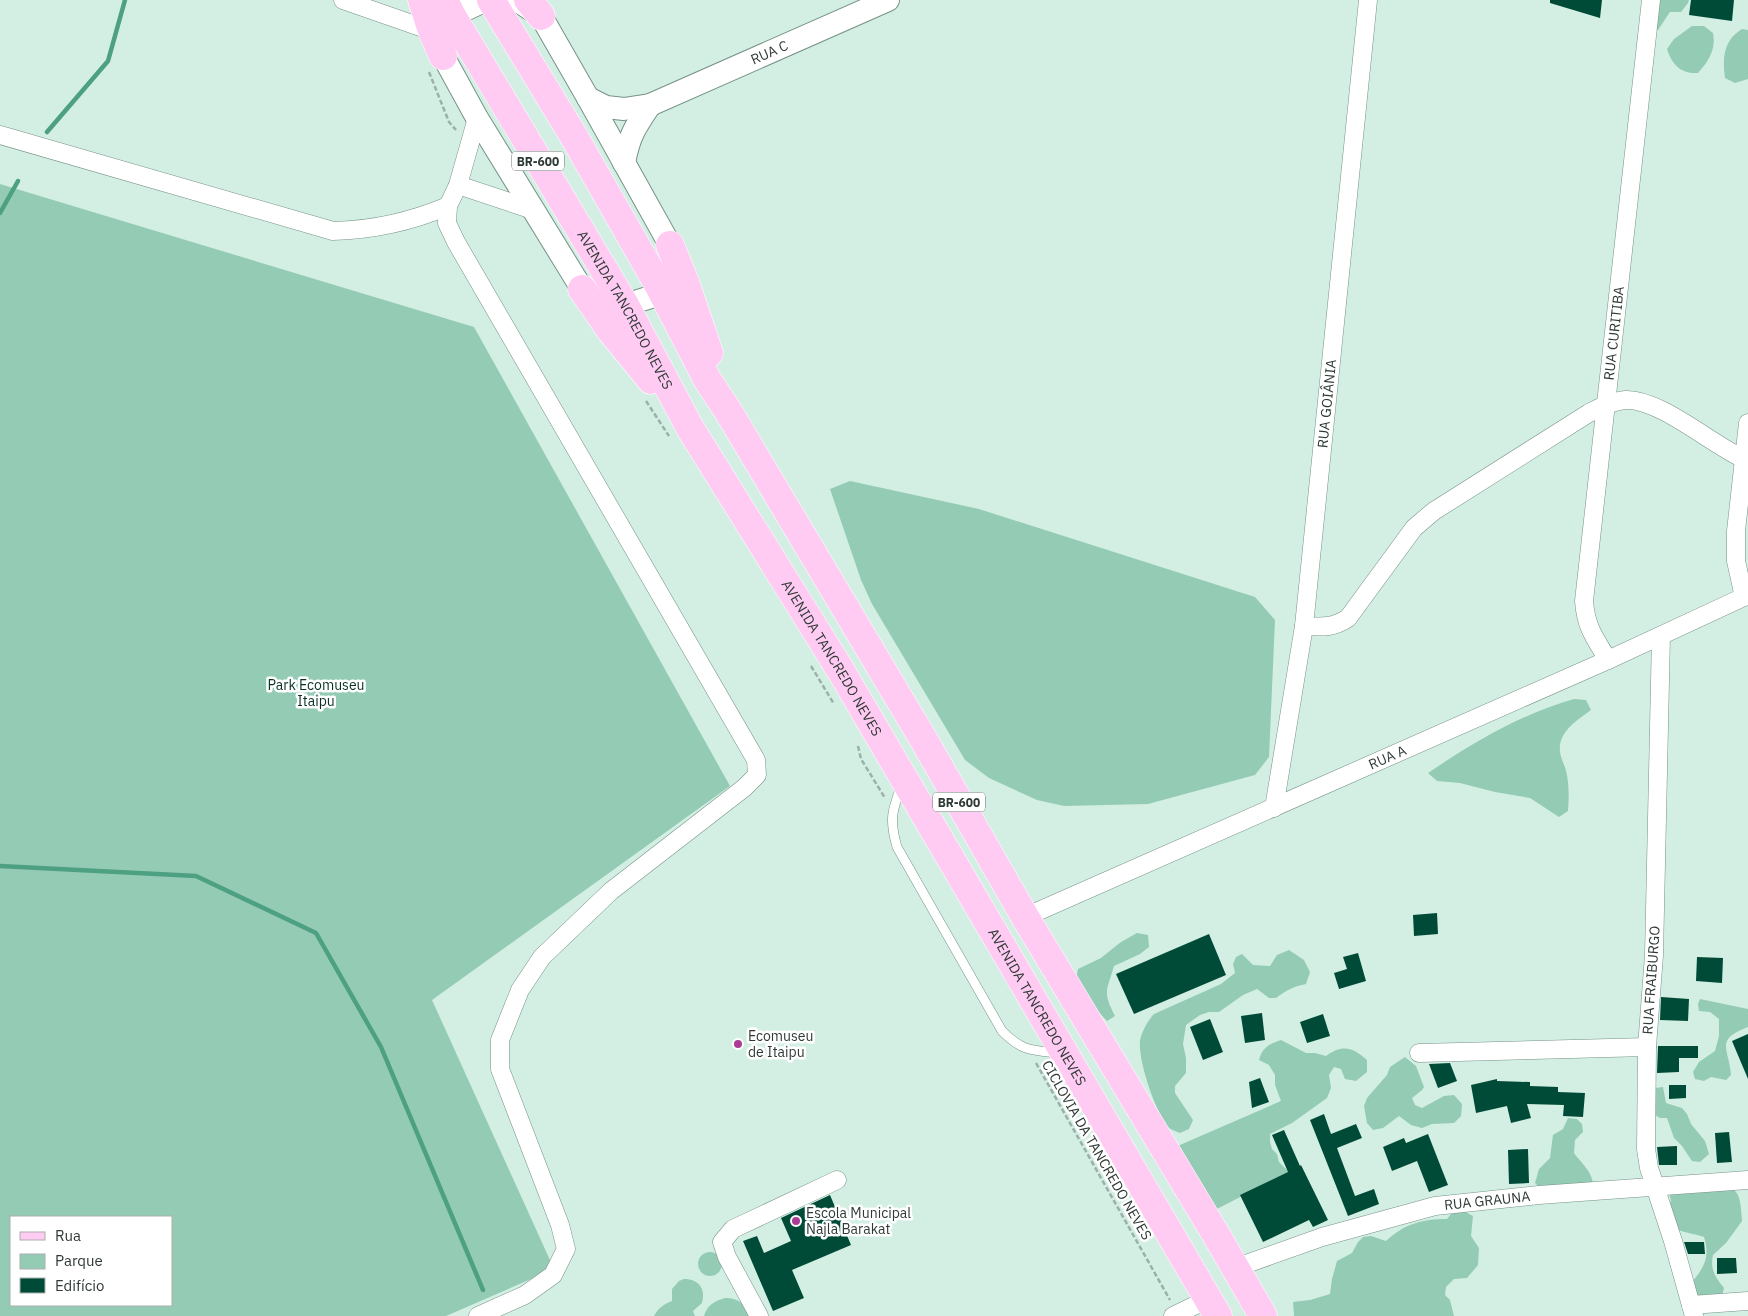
<svg xmlns="http://www.w3.org/2000/svg" width="1748" height="1316" viewBox="0 0 1748 1316" font-family="'IBM Plex Sans',sans-serif">
	<style>
		.green { fill: #94cbb5; fill-rule: evenodd }
		.lines { fill: none; stroke-linecap: round; stroke-linejoin: round }
		.stream { stroke: #4da082; stroke-width: 4.5 }
		.building { fill: #004b37 }
		.service-casing { stroke: #779287; stroke-width: 10 }
		.minor-casing { stroke: #779287; stroke-width: 19 }
		.tertiary-casing { stroke: #779287; stroke-width: 24 }
		.primary-casing { stroke: #fff; stroke-width: 29 }
		.path { stroke: #9bb1a8; stroke-width: 2.5; stroke-dasharray: 5 2.5; stroke-linecap: butt }
		.service { stroke: #fff; stroke-width: 9 }
		.minor { stroke: #fff; stroke-width: 18 }
		.tertiary { stroke: #fff; stroke-width: 22 }
		.primary { stroke: #ffcbf3; stroke-width: 28 }
		.poi-dot { fill: #ab3b97; stroke: #fff; stroke-width: 2 }
		.labels { text-anchor: middle; dominant-baseline: central; stroke-width: 5; stroke-linejoin: round; paint-order: stroke }
		.shield { fill: #fff; stroke: #6d7572; stroke-width: 1 }
		.shield-label { font-size: 12px; font-weight: bold; fill: #2f3a36 }
		.street-label { font-size: 14px; fill: #2f3a36; stroke: #fff }
		.park-label { font-size: 14px; fill: #093124; stroke: #fff }
		.poi-label { font-size: 14px; fill: #2f3a36; stroke: #fff; text-anchor: start }
	</style>
	<rect width="100%" height="100%" fill="#d3efe3"/>
	<!-- green -->
	<g class="green">
		<path d="M1655,0H1689L1688,3L1681,12H1670L1658,30L1651,28Z"/>
		<path d="M1692,26H1704L1713,33C1716,50 1709,60 1698,73C1681,74 1672,65 1667,49L1674,39Z"/>
		<path d="M1742,29L1748,30V79L1735,83L1725,78C1722,57 1724,40 1742,29Z"/>
		<path d="M0,184L474,327L730,786L432,1000L554,1269L446,1316H0ZM11,1217H171V1305H11Z"/>
		<path d="M850,481L979,509L1255,597L1275,620L1269,757L1255,775L1148,804L1064,806L1037,800L989,778L965,760L872,604L861,580L830,489Z"/>
		<path d="M1574,699L1586,700L1591,710C1576,721 1558,732 1560,752C1561,760 1566,767 1567,775C1569,787 1569,799 1568,811L1559,817L1530,798L1495,792L1460,783L1437,781L1428,773C1474,742 1519,715 1574,699Z"/>
		<path d="M1137,933L1148,935L1149,947L1140,954L1114,966C1107,991 1102,991 1115,1016L1107,1021L1094,1007L1076,979L1078,969L1101,958L1121,942Z"/>
		<path d="M1289,950L1304,960L1310,972L1306,984C1294,986 1285,991 1276,998H1269L1257,989L1243,995L1219,1012H1209L1200,1015L1186,1025L1183,1044L1186,1058V1073L1175,1086V1093L1193,1120L1189,1129L1180,1133C1176,1131 1170,1130 1167,1126C1155,1110 1138,1061 1140,1041C1141,1033 1148,1020 1154,1014L1221,984L1235,973L1233,964L1236,957L1242,954L1253,965L1270,966L1277,955Z"/>
		<path d="M1700,999L1748,1009V1027C1714,1040 1729,1048 1731,1075L1726,1080L1711,1077L1704,1081L1695,1079L1693,1072L1699,1062L1715,1051L1719,1036V1019L1710,1012L1699,1011L1698,1004Z"/>
		<path d="M1281,1040L1306,1053H1315L1326,1056C1342,1044 1353,1047 1367,1060V1072L1356,1081L1345,1079L1341,1069L1334,1067L1329,1075L1331,1088L1327,1098L1292,1123L1270,1134V1142L1272,1149L1277,1154L1279,1162L1289,1172L1209,1213L1173,1148L1281,1101L1275,1085V1075L1269,1065L1259,1060C1262,1048 1269,1044 1281,1040Z"/>
		<path d="M1405,1057L1416,1066L1424,1087L1422,1090L1412,1098L1415,1105L1422,1108L1444,1096L1454,1095L1462,1104L1461,1116L1454,1123L1432,1124L1422,1128L1411,1125L1399,1116L1383,1128L1373,1130L1367,1123L1364,1106L1367,1098L1387,1075L1390,1067Z"/>
		<path d="M1663,1087L1666,1103L1682,1108L1687,1114L1691,1124L1705,1141L1709,1154L1700,1162L1692,1161L1682,1146L1674,1138L1667,1118H1660L1655,1115V1088Z"/>
		<path d="M1568,1118L1577,1119L1582,1124L1583,1132L1575,1140L1574,1153C1581,1163 1591,1170 1593,1183L1540,1188L1535,1183L1539,1169L1550,1158L1553,1135L1563,1129Z"/>
		<path d="M1703,1186C1737,1186 1740,1186 1742,1221L1726,1243L1713,1255C1710,1269 1715,1277 1724,1288L1722,1296L1698,1299L1693,1281C1705,1266 1710,1256 1704,1237C1693,1233 1682,1233 1672,1227L1668,1209L1671,1201L1669,1193L1677,1188L1687,1193Z"/>
		<path d="M1462,1210L1473,1216L1471,1236L1479,1248L1478,1265L1467,1278L1454,1279L1446,1287L1445,1295L1450,1300L1454,1316H1294L1293,1302L1310,1300L1330,1294L1332,1279L1337,1261L1352,1253L1358,1242L1363,1237L1371,1236L1386,1241C1404,1224 1422,1219 1447,1219L1451,1214Z"/>
		<circle cx="710" cy="1264" r="12"/>
		<path d="M684,1279C699,1279 706,1289 702,1303L693,1311L695,1316H654C658,1308 664,1304 672,1301V1289L679,1281Z"/>
		<path d="M725,1298C740,1298 744,1305 753,1316H704C707,1305 715,1301 725,1298Z"/>
	</g>
	<g class="lines">
		<!-- stream -->
		<g class="stream">
			<path d="M47,132L108,61L125,0"/>
			<path d="M0,213L18,181"/>
			<path d="M0,866L196,876L316,933L381,1047L483,1290"/>
		</g>
	</g>
	<!-- building -->
	<g class="building">
		<path d="M1550,0H1602L1600,18L1550,3Z"/>
		<path d="M1691,0H1734L1732,21L1689,15Z"/>
		<path d="M1437,913L1438,934L1414,936L1413,915Z"/>
		<path d="M1209,934L1226,975L1134,1014L1116,974Z"/>
		<path d="M1358,953L1366,981L1339,989L1334,973L1347,969L1343,957Z"/>
		<path d="M1697,957L1723,958L1722,983L1696,981Z"/>
		<path d="M1661,997L1689,999L1688,1021L1660,1020Z"/>
		<path d="M1262,1013L1265,1040L1245,1043L1241,1016Z"/>
		<path d="M1323,1014L1330,1036L1307,1043L1300,1022Z"/>
		<path d="M1210,1019L1223,1052L1203,1060L1190,1027Z"/>
		<path d="M1748,1034V1079L1732,1041Z"/>
		<path d="M1658,1046H1698V1058H1679V1072L1657,1073Z"/>
		<path d="M1450,1063L1457,1081L1438,1088L1429,1064Z"/>
		<path d="M1260,1078L1269,1102L1252,1108L1249,1082Z"/>
		<path d="M1497,1079V1081L1530,1082V1086L1558,1087V1092L1585,1093L1583,1117L1563,1116L1564,1105L1527,1104L1531,1118L1511,1123L1507,1106L1476,1113L1471,1085Z"/>
		<path d="M1669,1085H1686V1098L1669,1099Z"/>
		<path d="M1324,1114L1331,1134L1356,1124L1362,1138L1337,1148L1355,1196L1374,1189L1379,1204L1348,1216L1310,1120Z"/>
		<path d="M1284,1130L1300,1166L1301,1165L1328,1220L1313,1227L1309,1220L1263,1242L1240,1195L1288,1172L1272,1135Z"/>
		<path d="M1729,1132L1732,1162L1717,1163L1715,1133Z"/>
		<path d="M1428,1134L1448,1185L1429,1192L1417,1161L1392,1171L1383,1147L1404,1138L1406,1143Z"/>
		<path d="M1677,1146V1165H1659L1657,1147Z"/>
		<path d="M1528,1149L1529,1183L1509,1184L1508,1150Z"/>
		<path d="M830,1195L851,1245L792,1270L804,1298L773,1311L743,1241L757,1236L764,1253L791,1241L781,1218Z"/>
		<path d="M1684,1242H1704L1705,1254H1688Z"/>
		<path d="M1717,1258H1736L1737,1273L1717,1274Z"/>
	</g>
	<g class="lines">
		<defs>
			<path id="service" d="M902,784C892,811 889,819 897,847L1002,1031C1022,1051 1030,1050 1058,1053"/>
			<g id="minor">
				<path d="M343,0L432,31"/>
				<path d="M477,118L458,185L448,206L447,223L456,242L756,760L757,775L744,788L611,891L542,957L520,990L500,1040V1069L560,1225L566,1249L553,1275L525,1295L478,1316"/>
				<path d="M0,135L333,231C374,230 410,222 448,206"/>
				<path d="M458,185L533,210"/>
				<path d="M1744,597L1736,561V531L1748,423"/>
				<path d="M1304,626C1323,627 1333,628 1348,618L1414,528L1434,511L1589,413C1600,407 1613,401 1625,400C1660,398 1714,447 1748,461"/>
				<path d="M1661,636L1654,955L1647,1047L1646,1149L1649,1168L1673,1241L1694,1316"/>
				<path id="s1" d="M1608,660C1595,638 1586,628 1584,601L1651,0"/>
				<path id="s2" d="M1274,808L1304,626L1368,0"/>
				<path id="s3" d="M1025,917L1608,660L1748,595"/>
				<path d="M1419,1053L1647,1047"/>
				<path id="s4" d="M1235,1268L1322,1237L1435,1206L1539,1195L1748,1180"/>
				<path d="M1691,1305L1748,1301"/>
				<path d="M759,1316L727,1257L722,1242L733,1229L837,1180"/>
				<path d="M1173,1316L1208,1299"/>
			</g>
			<g id="tertiary">
				<path d="M486,0L452,16L441,37L443,56L477,118L582,289L606,302L625,305L651,297L659,286L672,260L670,245L588,98L541,16L521,3L513,0"/>
				<path id="s5" d="M588,98L606,107L624,109L650,105L888,0"/>
				<path d="M624,163C629,136 635,127 650,105"/>
			</g>
			<g id="primary">
				<path d="M422,0L432,31L443,56"/>
				<path id="s6" d="M444,0L452,16L625,305L690,428L841,671L1218,1316"/>
				<path d="M491,0L573,135L659,286L707,379L728,411L925,742L1025,917L1218,1238L1263,1316"/>
				<path d="M528,0L541,16"/>
				<path d="M670,245L685,282L709,353"/>
				<path d="M582,289L611,331L651,380"/>
			</g>
		</defs>
		<!-- service casing -->
		<use href="#service" class="service-casing"/>
		<!-- minor casing -->
		<use href="#minor" class="minor-casing"/>
		<!-- tertiary casing -->
		<use href="#tertiary" class="tertiary-casing"/>
		<!-- primary casing -->
		<use href="#primary" class="primary-casing"/>
		<!-- path -->
		<g class="path">
			<path d="M429,72L449,122L456,130"/>
			<path d="M646,401L669,436"/>
			<path d="M811,666L834,704"/>
			<path d="M858,746L861,759L885,798"/>
			<path d="M1036,1063L1170,1300"/>
		</g>
		<!-- service -->
		<use href="#service" class="service"/>
		<!-- minor -->
		<use href="#minor" class="minor"/>
		<!-- tertiary -->
		<use href="#tertiary" class="tertiary"/>
		<!-- primary -->
		<use href="#primary" class="primary"/>
	</g>
	<!-- markers -->
	<g class="poi-dot">
		<circle cx="738" cy="1044" r="5"/>
		<circle cx="796" cy="1221" r="5"/>
	</g>
	<g class="labels">
		<!-- shield labels -->
		<g class="shield">
			<rect x="512" y="151.5" width="52" height="19" rx="4"/>
			<rect x="933" y="792.5" width="52" height="19" rx="4"/>
		</g>
		<g class="shield-label">
			<text x="538" y="161">BR-600</text>
			<text x="959" y="802">BR-600</text>
		</g>
		<!-- street labels -->
		<g class="street-label">
			<text stroke="none"><textPath href="#s5" startOffset="195">RUA C</textPath></text>
			<text stroke="none"><textPath href="#s6" startOffset="359">AVENIDA TANCREDO NEVES</textPath></text>
			<text stroke="none"><textPath href="#s1" startOffset="334">RUA CURITIBA</textPath></text>
			<text stroke="none"><textPath href="#s2" startOffset="408">RUA GOIÂNIA</textPath></text>
			<text stroke="none"><textPath href="#s6" startOffset="764">AVENIDA TANCREDO NEVES</textPath></text>
			<text stroke="none"><textPath href="#s3" startOffset="396">RUA A</textPath></text>
			<text transform="translate(1651 980) rotate(-86)">RUA FRAIBURGO</text>
			<text stroke="none"><textPath href="#s6" startOffset="1169">AVENIDA TANCREDO NEVES</textPath></text>
			<text transform="translate(1097 1150) rotate(60)">CICLOVIA DA TANCREDO NEVES</text>
			<text stroke="none"><textPath href="#s4" startOffset="262">RUA GRAUNA</textPath></text>
		</g>
		<!-- park labels -->
		<g class="park-label">
			<text x="316" y="685">Park Ecomuseu<tspan x="316" dy="16">Itaipu</tspan></text>
		</g>
		<!-- poi labels -->
		<g class="poi-label">
			<text x="748" y="1036">Ecomuseu<tspan x="748" dy="16">de Itaipu</tspan></text>
			<text x="806" y="1213">Escola Municipal<tspan x="806" dy="16">Najla Barakat</tspan></text>
		</g>
	</g>
	<!-- legend -->
	<rect x="10" y="1216" width="162" height="90" fill="#ffffff" stroke="#acb0af"/>
	<rect x="20" y="1232" width="25" height="8" fill="#ffcbf3" stroke="#acb0af"/>
	<text x="55" y="1241" font-size="15" fill="#2f3a36">Rua</text>
	<rect x="20" y="1254" width="25" height="15" fill="#94cbb5" stroke="#acb0af"/>
	<text x="55" y="1266" font-size="15" fill="#2f3a36">Parque</text>
	<rect x="20" y="1278" width="25" height="15" fill="#004b37" stroke="#acb0af"/>
	<text x="55" y="1291" font-size="15" fill="#2f3a36">Edifício</text>
</svg>
